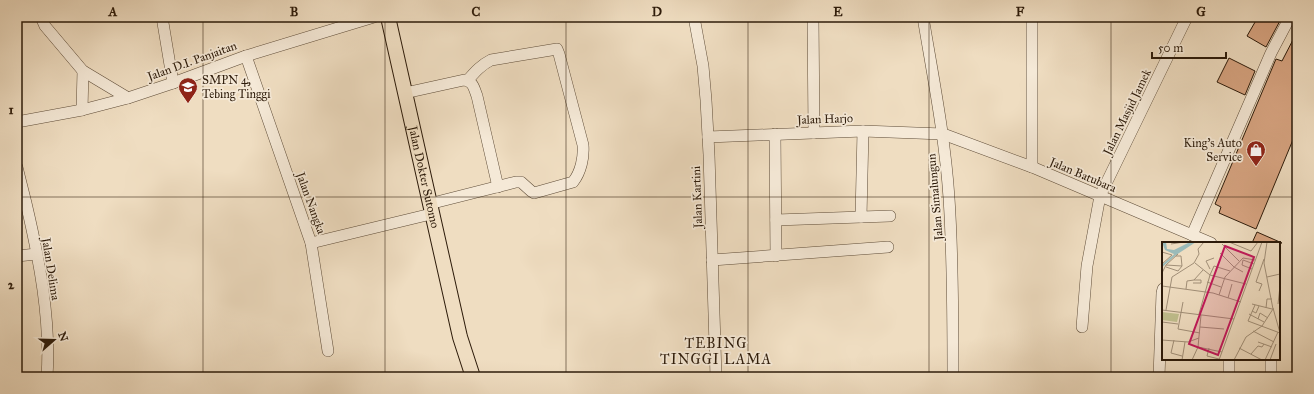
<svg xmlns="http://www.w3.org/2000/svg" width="1314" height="394" viewBox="0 0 1314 394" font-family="'IM FELL Great Primer',serif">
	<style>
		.building { fill: #d7a481; stroke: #2d1b0a }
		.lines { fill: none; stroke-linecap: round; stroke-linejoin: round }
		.minor-casing { stroke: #5e4c38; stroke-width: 12 }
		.major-casing { stroke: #2d1b0a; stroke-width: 16 }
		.minor { stroke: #f5e9d7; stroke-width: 11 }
		.major { stroke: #efddc1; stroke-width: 14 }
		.grid { fill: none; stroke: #2d1b0a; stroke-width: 1; stroke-opacity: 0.55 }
		.labels { text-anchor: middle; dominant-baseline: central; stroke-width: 3.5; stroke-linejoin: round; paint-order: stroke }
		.street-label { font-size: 12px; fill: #2d1b0a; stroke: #f5e9d7 }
		.poi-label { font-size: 12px; fill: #2d1b0a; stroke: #f5e9d7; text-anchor: start }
		.quarter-label { font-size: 14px; letter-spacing: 1px; fill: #2d1b0a; stroke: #f5e9d7 }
		.inset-river { fill: none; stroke: #9bbbb9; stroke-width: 2 }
		.inset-road { fill: none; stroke: #a18f78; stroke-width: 1 }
		.view { fill: #c2185b; fill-opacity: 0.15; stroke: #c2185b; stroke-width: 2 }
		.inset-edge { fill: none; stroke: #2d1b0a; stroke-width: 2 }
		.neatline { fill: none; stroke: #2d1b0a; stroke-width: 1.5 }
		.grid-label { font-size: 13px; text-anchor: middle; font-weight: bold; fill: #2d1b0a }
	</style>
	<rect width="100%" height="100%" fill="#efddc1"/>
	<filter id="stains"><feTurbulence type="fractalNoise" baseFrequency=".005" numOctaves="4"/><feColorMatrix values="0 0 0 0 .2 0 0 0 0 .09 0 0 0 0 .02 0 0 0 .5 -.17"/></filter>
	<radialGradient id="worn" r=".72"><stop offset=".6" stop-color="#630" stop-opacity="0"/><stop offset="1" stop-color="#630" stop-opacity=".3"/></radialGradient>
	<!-- building -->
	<g class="building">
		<path d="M1258,17H1282L1266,47L1247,36Z"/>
		<path d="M1297,32V130L1256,229L1219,213L1221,207L1215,204L1276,59L1282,61Z"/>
		<path d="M1229,58L1255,71L1245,95L1217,82Z"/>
		<path d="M1257,232L1282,243H1252Z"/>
	</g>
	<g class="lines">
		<defs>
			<g id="minor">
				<path d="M41,17L45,26L83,71L128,98"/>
				<path d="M162,17L173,83"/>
				<path d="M694,17L703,66L706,100L709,155L716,377"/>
				<path d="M813,17L814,133"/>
				<path d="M923,17C933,77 945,137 949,198C953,257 953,317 953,377"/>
				<path d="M1032,17V167"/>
				<path d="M246,56L311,243L328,351"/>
				<path d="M405,93L464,80C473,81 474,88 477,96L498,187"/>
				<path d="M82,110L83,71"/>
				<path d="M17,122L82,110L128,98L173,83L246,56L374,17"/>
				<path d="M775,134L776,256"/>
				<path d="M708,137L863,131L943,134L1032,167L1211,243"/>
				<path d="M17,167C20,179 23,191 26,203C39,258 51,320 47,377"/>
				<path d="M429,204L516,182H521L531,191L534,193L573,182C581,172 584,157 583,145L559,54L557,49L491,60C481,65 475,72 468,80"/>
				<path d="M861,217L863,131"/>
				<path d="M776,220L890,216"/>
				<path d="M1192,235L1271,53L1290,17"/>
				<path d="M311,243L431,214"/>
				<path d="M17,256L37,254"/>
				<path d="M712,260L888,247"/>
				<path d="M1082,327L1087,266L1100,196L1187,17"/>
				<path d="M1229,359V377"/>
				<path d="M1159,377L1162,293L1163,289"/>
				<path d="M1271,377V359"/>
			</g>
			<g id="major">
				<path id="s1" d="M388,17L460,337L473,377"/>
			</g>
		</defs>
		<!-- minor casing -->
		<use href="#minor" class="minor-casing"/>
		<!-- major casing -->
		<use href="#major" class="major-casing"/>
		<!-- minor -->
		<use href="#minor" class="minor"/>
		<!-- major -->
		<use href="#major" class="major"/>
	</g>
	<!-- grid -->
	<path class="grid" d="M203,17V377M385,17V377M566,17V377M748,17V377M929,17V377M1111,17V377M17,197H1297"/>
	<!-- icons -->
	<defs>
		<symbol id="school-pin" viewBox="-11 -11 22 30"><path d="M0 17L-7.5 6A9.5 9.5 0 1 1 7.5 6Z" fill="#8f2418" stroke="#f5e9d7"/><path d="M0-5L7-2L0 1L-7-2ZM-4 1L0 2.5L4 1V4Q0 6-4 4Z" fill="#fff"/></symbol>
		<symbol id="shop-pin" viewBox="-11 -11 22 30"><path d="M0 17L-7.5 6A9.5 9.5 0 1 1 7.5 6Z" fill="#8f2418" stroke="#f5e9d7"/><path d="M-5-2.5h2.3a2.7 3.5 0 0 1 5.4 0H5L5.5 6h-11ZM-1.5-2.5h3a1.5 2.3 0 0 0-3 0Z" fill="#fff"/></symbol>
	</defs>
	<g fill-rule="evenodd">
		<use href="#school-pin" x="177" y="76" width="22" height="30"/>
		<use href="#shop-pin" x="1245" y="139" width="22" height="30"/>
	</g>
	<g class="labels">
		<!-- street labels -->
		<g class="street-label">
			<text transform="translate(192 61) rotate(-20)">Jalan D.I. Panjaitan</text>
			<text transform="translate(1127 112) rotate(-64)">Jalan Masjid Jamek</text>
			<text transform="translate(825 119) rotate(-2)">Jalan Harjo</text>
			<text transform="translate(1083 175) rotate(23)">Jalan Batubara</text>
			<text stroke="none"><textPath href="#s1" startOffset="164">Jalan Dokter Sutomo</textPath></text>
			<text transform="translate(697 197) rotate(-92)">Jalan Kartini</text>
			<text transform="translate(935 197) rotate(-95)">Jalan Simalungun</text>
			<text transform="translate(311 203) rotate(70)">Jalan Nangka</text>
			<text transform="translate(51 269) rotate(81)">Jalan Delima</text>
		</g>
		<!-- poi labels -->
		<g class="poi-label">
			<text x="202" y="80">SMPN 4,<tspan x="202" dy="14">Tebing Tinggi</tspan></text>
			<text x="1242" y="143" text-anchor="end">King's Auto<tspan x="1242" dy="14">Service</tspan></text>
		</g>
		<!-- quarter labels -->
		<g class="quarter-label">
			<text x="716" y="343">TEBING<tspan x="716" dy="16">TINGGI LAMA</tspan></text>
		</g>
	</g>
	<!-- overview -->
	<g transform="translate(1162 242)">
		<rect width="118" height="118" fill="#efddc1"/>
		<path d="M0,70L17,72L15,80L0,78Z" fill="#c0bf8e"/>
		<path d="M0,0H4L5,7L12,8L28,0H34L14,13L3,8Z" fill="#9bbbb9"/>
		<path class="inset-river" d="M0,24L15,11"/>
		<path class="inset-road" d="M67,0L89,9L96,0M9,2L22,0M60,2L77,19M0,10L10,13L0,22M58,11L72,25L81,30M32,21L37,12L36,7L42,0M33,21L48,33L84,42M4,23L20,24L19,14H14M4,25L16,29L20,24M48,27L44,19L52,16M90,27L80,23L81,18L92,22M0,31L4,23L16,12M48,33L52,24L68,29M105,35L118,32M45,40L59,45M31,41H39V38H32M0,44L51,51L79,60M24,47L25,39L32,38L41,28M97,49L100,42L94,40L102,17M57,53L63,35L81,16L93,18M66,56L70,42M21,60L16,87L38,91M90,62L110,67M116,62L118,44M93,63L86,79L118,91M104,66L105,57H110M111,66L118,91M0,68L72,77M4,68L10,35L32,21M90,69L94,71L97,64M37,72L48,33M87,72L102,80M96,77L98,71L106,76M0,80L16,82M38,85L62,87M91,89L112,100M0,98L26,100L37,96M12,98L9,111L20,114M96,100L110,105M36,105L60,110M47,106L45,114L57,117M77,106L100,118M89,112L96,104L100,105L102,102M20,118L23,100M30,118L36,105L39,73M57,118L100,0M72,118L84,95L100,84L111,67L102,21L105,0M103,118L116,90M108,118L114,102"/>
		<path class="view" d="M63,4L92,15L56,113L27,102Z"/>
		<rect width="118" height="118" class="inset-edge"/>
	</g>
	<!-- margin -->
	<rect width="1314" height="394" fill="none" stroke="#efddc1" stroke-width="44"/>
	<!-- north arrow -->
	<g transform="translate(54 340) rotate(70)" stroke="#f5e9d7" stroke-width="3" paint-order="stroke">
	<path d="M0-3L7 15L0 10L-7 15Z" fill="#2d1b0a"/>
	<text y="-6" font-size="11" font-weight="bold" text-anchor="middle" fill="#2d1b0a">N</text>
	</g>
	<!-- scale -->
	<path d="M1152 52v6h74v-6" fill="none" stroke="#2d1b0a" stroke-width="2"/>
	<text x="1158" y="52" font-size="12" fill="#2d1b0a" stroke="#f5e9d7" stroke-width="3" paint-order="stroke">50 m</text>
	<rect x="22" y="22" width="1270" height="350" class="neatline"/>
	<g class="grid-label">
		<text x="113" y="16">A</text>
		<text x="294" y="16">B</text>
		<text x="476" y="16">C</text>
		<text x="657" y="16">D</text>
		<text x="838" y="16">E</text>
		<text x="1020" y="16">F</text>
		<text x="1201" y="16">G</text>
		<text x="11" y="114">1</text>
		<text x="11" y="289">2</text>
	</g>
	<rect width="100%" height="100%" filter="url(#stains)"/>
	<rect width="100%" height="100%" fill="url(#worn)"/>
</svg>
